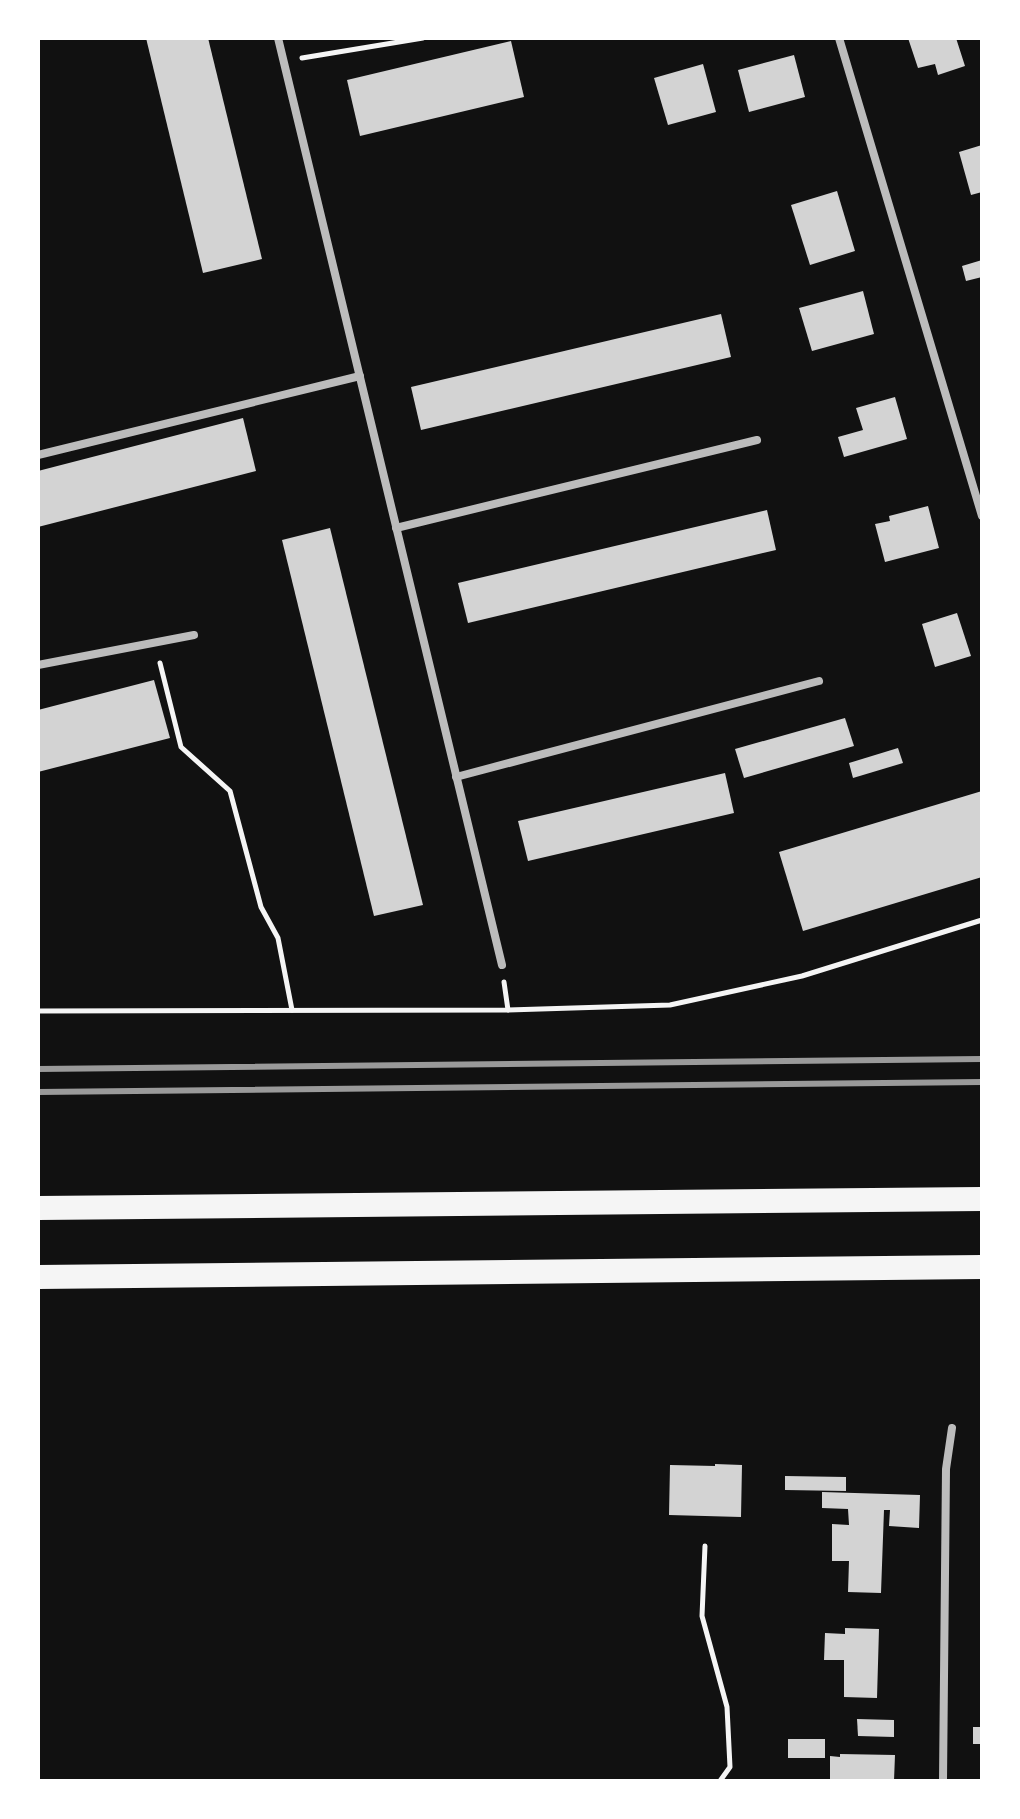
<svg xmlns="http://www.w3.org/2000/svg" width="1020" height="1819" viewBox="0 0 1020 1819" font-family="'Source Serif 4',serif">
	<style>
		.building { fill: #d3d3d3 }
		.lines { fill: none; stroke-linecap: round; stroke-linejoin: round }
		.path { stroke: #f5f5f5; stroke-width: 5 }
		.minor { stroke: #bcbcbc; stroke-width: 8 }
		.motorway { stroke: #f5f5f5; stroke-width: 24 }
		.rail { stroke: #9a9a9a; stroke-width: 6 }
	</style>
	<rect width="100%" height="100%" fill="#111"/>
	<!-- building -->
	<g class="building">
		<path d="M146,38H208L262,259L203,273Z"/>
		<path d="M908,38H956L965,66L938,75L935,64L918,68Z"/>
		<path d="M511,41L524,97L360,136L347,80Z"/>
		<path d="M794,55L805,97L749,112L738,70Z"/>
		<path d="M703,64L716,112L668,125L654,78Z"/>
		<path d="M982,145V192L971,195L959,152Z"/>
		<path d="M837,191L855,251L810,265L791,205Z"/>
		<path d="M982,260V277L966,281L962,266Z"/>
		<path d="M863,291L874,334L812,351L799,308Z"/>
		<path d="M721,314L731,357L421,430L411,387Z"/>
		<path d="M895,397L907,439L844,457L838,437L863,430L856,408Z"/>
		<path d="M243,418L256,471L38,527V471Z"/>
		<path d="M928,506L939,548L885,562L875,524L890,521L889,516Z"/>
		<path d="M767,510L776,550L468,623L458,583Z"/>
		<path d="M330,528L423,905L374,916L282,540Z"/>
		<path d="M957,613L971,656L935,667L922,624Z"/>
		<path d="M154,680L170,738L38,772V710Z"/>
		<path d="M845,718L854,746L744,778L735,749Z"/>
		<path d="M898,748L903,763L853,778L849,763Z"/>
		<path d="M725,773L734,813L528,861L518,821Z"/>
		<path d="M982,791V877L803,931L779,852Z"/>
		<path d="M715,1464L742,1465L741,1517L669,1515L670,1465L715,1466Z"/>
		<path d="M785,1476L846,1477V1491L785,1490Z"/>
		<path d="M822,1492L920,1495L919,1528L889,1526L890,1510H884L881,1593L848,1592L849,1561H832V1524L849,1525L848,1509L822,1508Z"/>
		<path d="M845,1628L879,1629L877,1698L844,1697V1660H824L825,1633L845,1634Z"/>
		<path d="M857,1719L894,1720V1737L858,1736Z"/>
		<rect x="973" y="1727" width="9" height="17"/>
		<rect x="788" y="1739" width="37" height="19"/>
		<path d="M840,1754L895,1755L894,1781H830V1756L840,1757Z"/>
	</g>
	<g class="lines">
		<!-- path -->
		<g class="path">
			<path d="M302,58L423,38"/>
			<path d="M160,663L181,747L230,791L261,907L278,938L292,1010"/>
			<path d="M504,982L508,1010"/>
			<path d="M38,1011L508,1010L670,1005L802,976L982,920"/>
			<path d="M705,1546L702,1616L727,1707L730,1767L720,1781"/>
		</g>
		<!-- minor -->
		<g class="minor">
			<path d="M278,38L502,965"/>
			<path d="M839,38L982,516"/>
			<path d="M38,455L360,376"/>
			<path d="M396,528L757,440"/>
			<path d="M38,665L194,635"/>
			<path d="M456,777L819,681"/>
			<path d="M943,1781L946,1469L952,1428"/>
		</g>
		<!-- motorway -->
		<g class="motorway">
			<path d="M38,1208L982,1199"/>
			<path d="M38,1277L982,1267"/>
		</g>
		<!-- rail -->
		<g class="rail">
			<path d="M38,1069L982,1059"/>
			<path d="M38,1092L982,1082"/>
		</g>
	</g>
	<!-- border -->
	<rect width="1020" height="1819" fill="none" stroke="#ffffff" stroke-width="80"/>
</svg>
